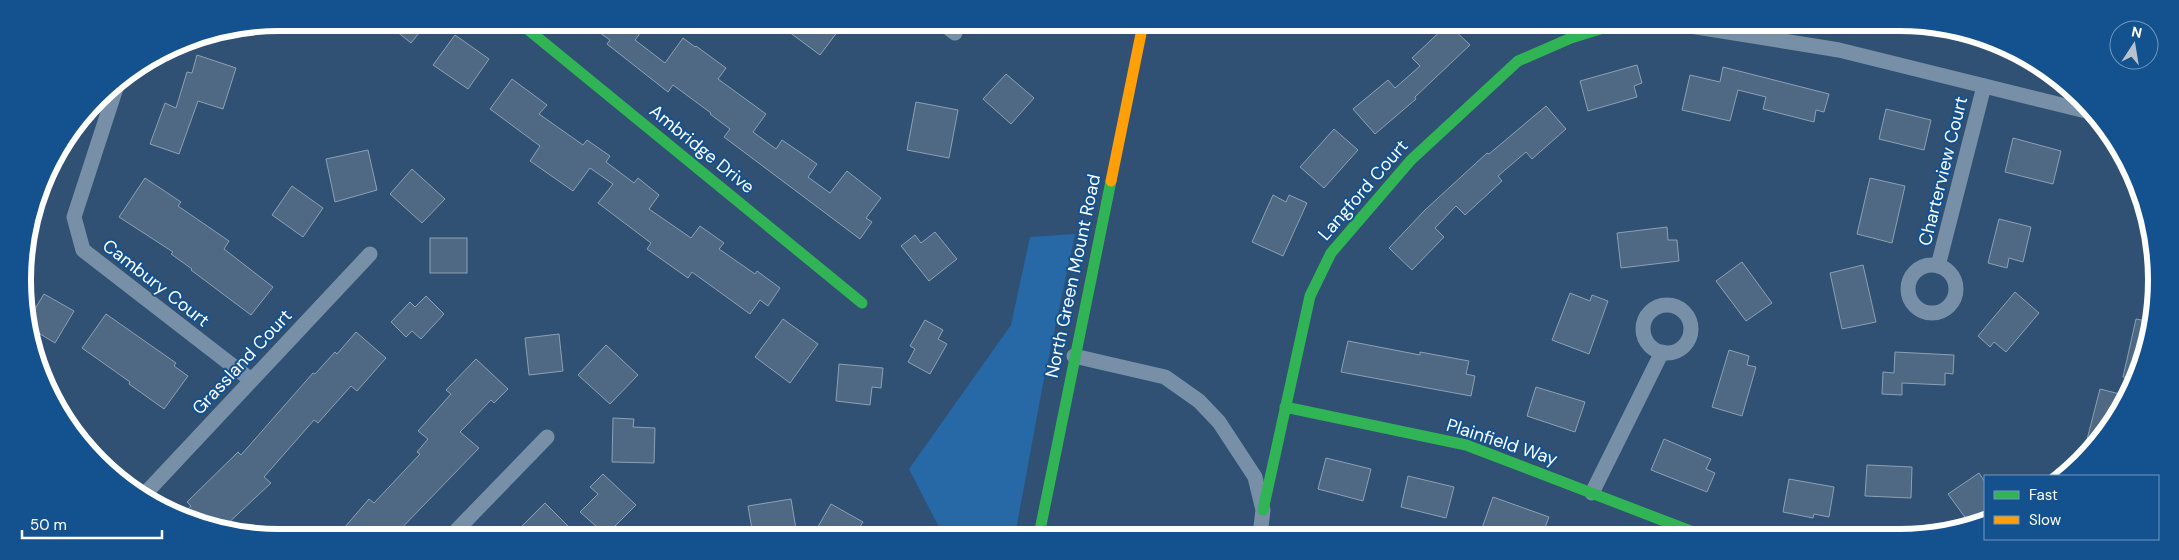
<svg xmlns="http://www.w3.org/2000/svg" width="2179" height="560" viewBox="0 0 2179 560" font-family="'DM Sans',sans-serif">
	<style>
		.green { fill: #2768a6 }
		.building { fill: #4f6984; stroke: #8ca0b4 }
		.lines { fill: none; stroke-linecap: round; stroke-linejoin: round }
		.street { stroke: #7790a7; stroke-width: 15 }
		.fast { stroke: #30b455; stroke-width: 11 }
		.slow { stroke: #ff9f0a; stroke-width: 11 }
		.labels { text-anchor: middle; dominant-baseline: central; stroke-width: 4; stroke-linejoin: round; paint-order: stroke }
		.street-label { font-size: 18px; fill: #fff; stroke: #14518f }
		.rim { fill: none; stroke: #fff; stroke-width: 6 }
	</style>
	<rect width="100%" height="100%" fill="#305173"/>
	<!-- green -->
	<path class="green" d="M1075,234L1043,384L1015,535H943L909,469L1011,325L1030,237Z"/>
	<!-- building -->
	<g class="building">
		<path d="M386,23H427L411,43Z"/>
		<path d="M586,23H648L635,40L665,63L683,38L695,47L696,46L726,68L718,79L766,114L753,132L776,149L782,140L817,164L808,177L830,193L847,171L881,198L866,218L872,222L860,239L724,137L730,129L710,114L711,113L673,85L668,92L607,44L610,40Z"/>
		<path d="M777,23H844L820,55Z"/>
		<path d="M1448,24L1470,45L1415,97L1416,99L1375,134L1353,109L1388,80L1395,88L1420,66L1412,58Z"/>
		<path d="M455,35L489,59L468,89L433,65Z"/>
		<path d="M197,55L236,68L223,109L198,101L179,154L150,144L165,103L176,108L187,72L192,73Z"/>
		<path d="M1637,65L1642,83L1634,86L1637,97L1588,111L1580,81Z"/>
		<path d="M1723,67L1829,94L1824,112L1816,110L1814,122L1763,109L1766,97L1738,90L1730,121L1682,110L1690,75L1720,82Z"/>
		<path d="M1006,74L1034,98L1011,124L983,99Z"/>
		<path d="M512,79L547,105L539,114L583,145L587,140L610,156L606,162L634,183L638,178L659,195L649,209L691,238L700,226L724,243L719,249L755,274L757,271L780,288L768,306L760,300L750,314L692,272L688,278L647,249L651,243L598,203L613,184L590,168L573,191L530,161L540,146L490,109Z"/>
		<path d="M916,102L958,110L949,158L907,150Z"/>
		<path d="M1546,106L1566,129L1532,159L1526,152L1498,176L1502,181L1465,215L1456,206L1435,228L1444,237L1412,270L1389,248L1425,210L1487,153L1489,154Z"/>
		<path d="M1886,109L1931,120L1924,150L1879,139Z"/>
		<path d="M1334,129L1358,150L1324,188L1300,167Z"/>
		<path d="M2013,138L2061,151L2053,184L2005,172Z"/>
		<path d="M368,150L377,190L335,202L326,159Z"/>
		<path d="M412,169L445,199L422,223L390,194Z"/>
		<path d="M145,178L181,202L178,206L229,241L224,249L273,287L251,315L191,270L192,269L171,254L173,252L119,217Z"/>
		<path d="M1870,178L1905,186L1892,243L1857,234Z"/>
		<path d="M292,186L323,208L303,237L272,215Z"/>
		<path d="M1273,195L1286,202L1289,195L1307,203L1283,256L1252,242Z"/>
		<path d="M1999,219L2031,227L2023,262L2009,258L2007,268L1988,263Z"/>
		<path d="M1667,227L1668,240H1677L1679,261L1621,268L1617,233Z"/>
		<path d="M935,232L957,259L929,281L901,246L915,235L921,243Z"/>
		<rect x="430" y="238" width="37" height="35"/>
		<path d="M1742,262L1772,303L1746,321L1716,281Z"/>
		<path d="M1863,265L1876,322L1842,329L1830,273Z"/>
		<path d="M2015,292L2039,313L2006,352L1994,342L1990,347L1978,336Z"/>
		<path d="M1570,293L1590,301L1592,295L1608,301L1589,354L1552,340Z"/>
		<path d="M44,294L74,311L55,343L32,329L30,317Z"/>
		<path d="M426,296L444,314L421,339L412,331L406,337L391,322L410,302L415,307Z"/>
		<path d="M106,314L176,363L174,366L188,376L164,409L129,384L130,382L82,348Z"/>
		<path d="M783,319L818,344L790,383L755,357Z"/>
		<path d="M2136,319L2152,322L2134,380L2123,377Z"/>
		<path d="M925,320L943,330L938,339L947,344L930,374L908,362L915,349L910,346Z"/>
		<path d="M356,332L386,358L357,391L351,386L318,423L314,420L264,477L271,483L223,528L183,514L191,506L187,502L238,452L241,455L313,373L315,374L335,352L337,354Z"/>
		<path d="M559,334L563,371L529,375L525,338Z"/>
		<path d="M1348,341L1420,355V352L1469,361L1466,374L1475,376L1471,396L1341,372Z"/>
		<path d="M606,345L638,375L610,404L578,375Z"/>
		<path d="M1729,350L1749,356L1747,365L1756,367L1742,416L1712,407Z"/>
		<path d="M1895,352L1954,355L1953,374L1945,373V385L1902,383V395L1882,394L1883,372L1894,373Z"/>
		<path d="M476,359L508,389L494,403L491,400L460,432L479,448L395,535H338L369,499L374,503L420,454L417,452L428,439L418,431L451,394L446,390Z"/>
		<path d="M839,364L883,368L881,388L872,387L870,405L836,401Z"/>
		<path d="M1536,387L1585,402L1575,432L1527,416Z"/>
		<path d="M2100,389L2128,396L2083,459H2082Z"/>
		<path d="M613,418L634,419L633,427L655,428L654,463L612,462Z"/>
		<path d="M1664,439L1711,459L1706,469L1715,473L1707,492L1651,470Z"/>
		<path d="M1326,458L1371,469L1363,501L1318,489Z"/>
		<path d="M1867,465L1912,467L1911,498L1865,496Z"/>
		<path d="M1979,473L1985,482V519L1970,524L1948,494Z"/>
		<path d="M603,474L636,505L606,535L580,512L598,494L590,487Z"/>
		<path d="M1408,476L1454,487L1446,518L1401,507Z"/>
		<path d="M1789,479L1834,487L1829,517L1814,514L1813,518L1783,512Z"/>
		<path d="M1493,497L1549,517L1542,535H1502L1482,528Z"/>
		<path d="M791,499L797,535H753L748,506Z"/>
		<path d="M545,503L568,526L559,535H513Z"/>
		<path d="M831,504L863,522L855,535H826L816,530Z"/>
	</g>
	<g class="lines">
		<!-- street -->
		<g class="street">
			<path d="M942,23L955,33"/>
			<path d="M1678,24L1839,50L2090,112"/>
			<path d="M118,82L74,217L83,250L251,380"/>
			<circle cx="1932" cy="289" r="24"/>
			<path d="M1938,266L1984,86"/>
			<circle cx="1667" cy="329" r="24"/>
			<path d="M1074,356L1165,377L1199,401L1219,422L1255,477L1263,510L1260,535"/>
			<path d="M1592,493L1662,352"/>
			<path d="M143,496L370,254"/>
			<path d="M452,535L547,437"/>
		</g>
		<!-- fast -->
		<g class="fast">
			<path d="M520,23L862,303"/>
			<path d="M1285,407L1466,445L1701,535"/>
			<path d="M1263,510L1310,296L1331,253L1411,160L1518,61L1571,38L1616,24"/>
			<path d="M1039,535L1111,181"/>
		</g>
		<!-- slow -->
		<path class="slow" d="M1111,181L1143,24"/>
	</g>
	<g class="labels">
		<!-- street labels -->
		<g class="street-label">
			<text transform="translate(702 149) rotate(39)">Ambridge Drive</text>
			<text transform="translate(1943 171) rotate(-76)">Charterview Court</text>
			<text transform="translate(1363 190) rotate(-49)">Langford Court</text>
			<text transform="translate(1073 276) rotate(-78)">North Green Mount Road</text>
			<text transform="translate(156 283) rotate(38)">Cambury Court</text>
			<text transform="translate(242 362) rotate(-47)">Grassland Court</text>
			<text transform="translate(1502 442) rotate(18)">Plainfield Way</text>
		</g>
	</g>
	<!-- crop -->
	<path d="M0 0H2179V560H0ZM280 31H1899A249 249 0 0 1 2148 280V280A249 249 0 0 1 1899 529H280A249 249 0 0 1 31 280V280A249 249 0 0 1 280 31Z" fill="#14518f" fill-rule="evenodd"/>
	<path class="rim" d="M280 31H1899A249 249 0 0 1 2148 280V280A249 249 0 0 1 1899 529H280A249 249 0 0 1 31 280V280A249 249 0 0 1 280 31Z"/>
	<!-- legend -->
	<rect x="1984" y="475" width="175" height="65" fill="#14518f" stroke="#7297bc"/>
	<rect x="1994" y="491" width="25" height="8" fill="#30b455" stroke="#7297bc"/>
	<text x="2029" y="500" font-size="15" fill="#ffffff">Fast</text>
	<rect x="1994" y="516" width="25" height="8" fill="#ff9f0a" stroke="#7297bc"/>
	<text x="2029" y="525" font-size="15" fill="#ffffff">Slow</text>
	<!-- north arrow -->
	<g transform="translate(2134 45) rotate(12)"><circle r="24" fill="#14518f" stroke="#7297bc"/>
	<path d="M0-4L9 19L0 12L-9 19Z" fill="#b7c2ce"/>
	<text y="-8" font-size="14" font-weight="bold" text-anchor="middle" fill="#ffffff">N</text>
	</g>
	<!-- scale -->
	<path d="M22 530v8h140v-8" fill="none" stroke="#ffffff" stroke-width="2.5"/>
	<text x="30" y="530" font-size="15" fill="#ffffff" stroke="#14518f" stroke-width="4" paint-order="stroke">50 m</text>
</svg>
